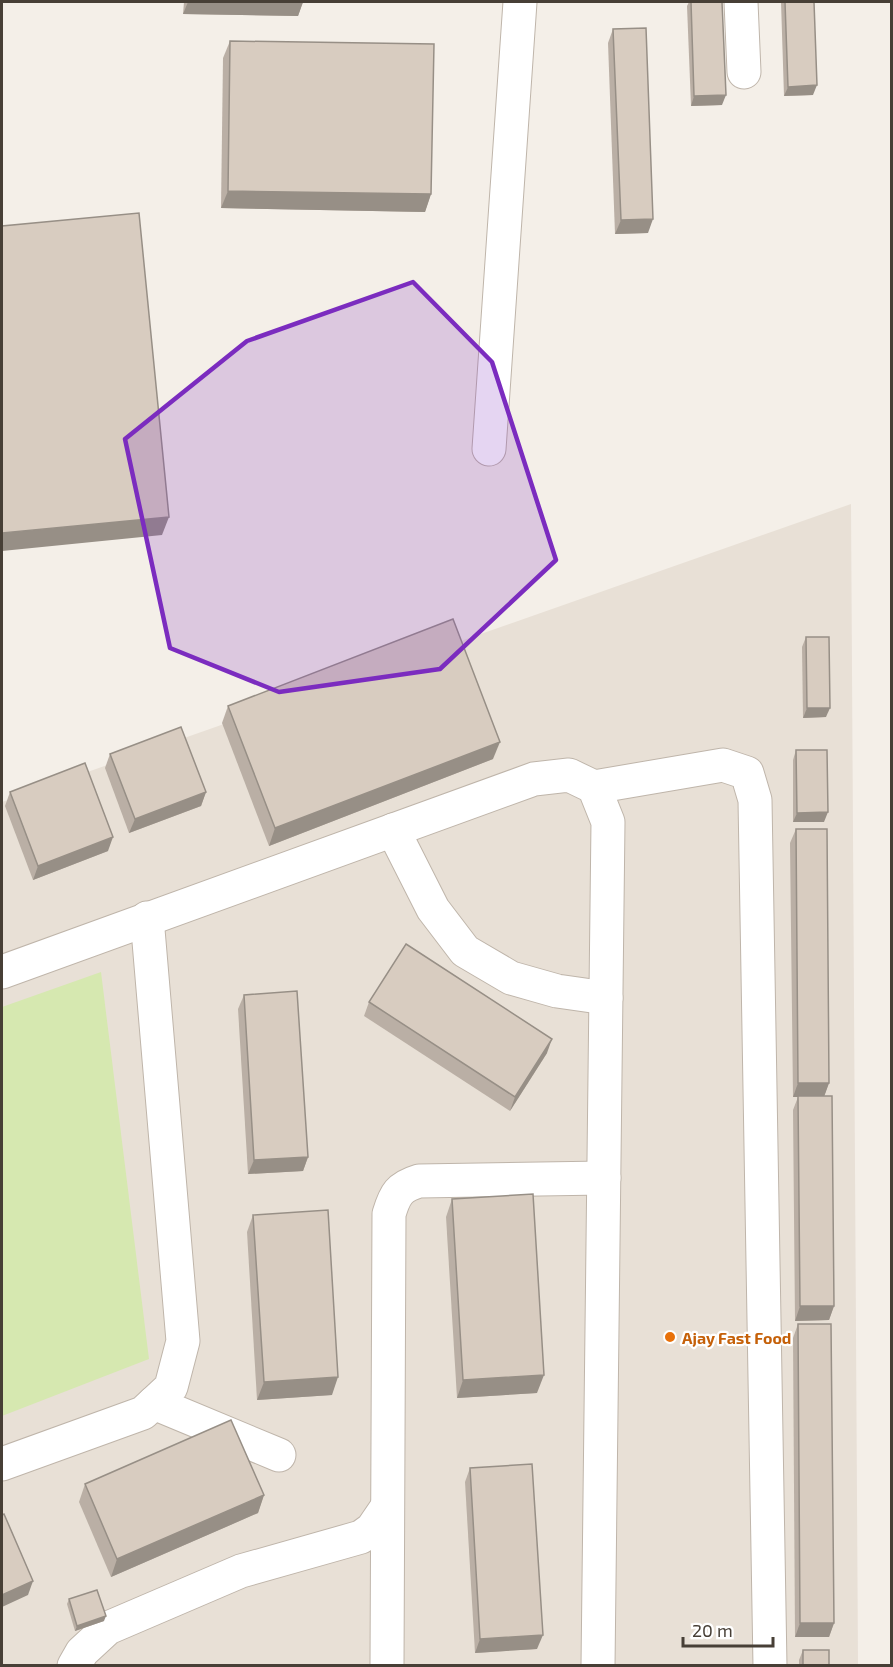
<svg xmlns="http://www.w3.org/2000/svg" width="893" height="1667" viewBox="0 0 893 1667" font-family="'Exo 2',sans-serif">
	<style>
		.residential { fill: #e8e0d6 }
		.green { fill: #d6e8b0 }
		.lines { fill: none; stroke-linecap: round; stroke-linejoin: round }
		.minor-casing { stroke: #bfb5aa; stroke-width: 35 }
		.minor { stroke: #fff; stroke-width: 33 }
		.wall { fill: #baafa5 }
		.shaded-wall { fill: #978f86 }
		.building { fill: #d8ccc0; stroke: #978f86; stroke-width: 1.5 }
		.marked { fill: #7b2cbf; fill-opacity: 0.2; stroke: #7b2cbf; stroke-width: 4.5; stroke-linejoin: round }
		.food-dot { fill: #e8710a; stroke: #fff; stroke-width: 2 }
		.labels { text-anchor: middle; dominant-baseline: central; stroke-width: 4.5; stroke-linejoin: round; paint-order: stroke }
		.food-label { font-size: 16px; font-weight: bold; fill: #c56008; stroke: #fff; text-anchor: start }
	</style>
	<rect width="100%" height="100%" fill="#f4efe8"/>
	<!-- residential -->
	<path class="residential" d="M851,504L858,1665H2V802Z"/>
	<!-- green -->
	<path class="green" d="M101,972L149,1359L2,1416V1007Z"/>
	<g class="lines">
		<defs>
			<g id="minor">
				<path d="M741,2L744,72"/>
				<path d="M489,449L520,2"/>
				<path d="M594,787L723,765L747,773L755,800L770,1666"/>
				<path d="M393,830L433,909L465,951L511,978L557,991L606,998"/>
				<path d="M2,972L534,779L569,775L594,787L608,822L598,1666"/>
				<path d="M154,1403L279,1455"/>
				<path d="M2,1464L143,1413L171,1387L183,1341L147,918"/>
				<path d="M74,1666L82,1652L108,1628L241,1571L361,1537L372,1529L387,1507"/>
				<path d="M387,1666L389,1214C395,1194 399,1187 419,1181L604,1178"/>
			</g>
		</defs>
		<!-- minor casing -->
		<use href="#minor" class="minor-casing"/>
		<!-- minor -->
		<use href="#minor" class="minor"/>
	</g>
	<!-- wall -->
	<g class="wall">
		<path d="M184,2H303L298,16L183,14Z"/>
		<path d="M689,2H722V105L691,106L687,6Z"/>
		<path d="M781,2H814L813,95L784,96Z"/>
		<path d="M613,29L648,233L615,234L608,43Z"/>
		<path d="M230,41L431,194L425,212L221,208L223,58Z"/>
		<path d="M806,637L826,717L803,718L802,647Z"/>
		<path d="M228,706L493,759L269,846L222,723Z"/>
		<path d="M796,750L824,822H793V760Z"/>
		<path d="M110,754L206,792L201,806L129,833L105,768Z"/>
		<path d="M10,792L108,851L33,880L5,806Z"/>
		<path d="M796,829L829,1083L824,1096L834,1306L829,1320L795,1321L793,1110L798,1097H793L790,843Z"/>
		<path d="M244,995L308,1157L303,1171L248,1174L238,1009Z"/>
		<path d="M369,1002L547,1053L510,1111L364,1016Z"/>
		<path d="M452,1199L537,1393L457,1398L446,1217Z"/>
		<path d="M253,1215L332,1395L257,1400L247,1232Z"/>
		<path d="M798,1324L834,1623L829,1637H795L793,1338Z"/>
		<path d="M470,1468L537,1649L475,1653L465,1482Z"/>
		<path d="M85,1484L264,1495L258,1513L111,1577L79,1502Z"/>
		<path d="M69,1599L104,1621L75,1631L67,1604Z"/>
		<path d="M803,1650L829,1665H799V1660Z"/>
	</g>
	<!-- shaded-wall -->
	<g class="shaded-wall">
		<path d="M188,2H303L298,16L183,14Z"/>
		<path d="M817,85L813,95L784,96L788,87Z"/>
		<path d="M726,95L722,105L691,106L694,96Z"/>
		<path d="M228,191L431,194L425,212L221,208Z"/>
		<path d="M653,219L648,233L615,234L621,220Z"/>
		<path d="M169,517L162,535L2,551V533Z"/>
		<path d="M807,708H830L826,717L803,718Z"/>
		<path d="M500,742L493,759L269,846L275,828Z"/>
		<path d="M206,792L201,806L129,833L135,819Z"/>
		<path d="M828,812L824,822H793L797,813Z"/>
		<path d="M113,837L108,851L33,880L38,866Z"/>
		<path d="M552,1039L547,1053L510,1111L515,1097Z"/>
		<path d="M798,1083H829L824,1097H793Z"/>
		<path d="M308,1157L303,1171L248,1174L254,1160Z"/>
		<path d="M800,1306H834L829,1320L795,1321Z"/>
		<path d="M544,1375L537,1393L457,1398L463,1380Z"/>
		<path d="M338,1377L332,1395L257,1400L264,1382Z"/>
		<path d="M264,1495L258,1513L111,1577L117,1559Z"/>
		<path d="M33,1581L28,1595L2,1607V1595Z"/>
		<path d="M106,1616L104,1621L75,1631L77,1626Z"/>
		<path d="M800,1623H834L829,1637H795Z"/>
		<path d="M543,1635L537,1649L475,1653L480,1639Z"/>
	</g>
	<!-- building -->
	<g class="building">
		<path d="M691,2H722L726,95L694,96Z"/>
		<path d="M785,2H814L817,85L788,87Z"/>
		<path d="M646,28L653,219L621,220L613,29Z"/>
		<path d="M230,41L434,44L431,194L228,191Z"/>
		<path d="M139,213L169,517L2,533V226Z"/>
		<path d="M453,619L500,742L275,828L228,706Z"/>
		<path d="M806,637H829L830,708H807Z"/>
		<path d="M181,727L206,792L135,819L110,754Z"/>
		<path d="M796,750H827L828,812L797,813Z"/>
		<path d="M85,763L113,837L38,866L10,792Z"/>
		<path d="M796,829H827L829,1083H798Z"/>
		<path d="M406,944L552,1039L515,1097L369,1002Z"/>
		<path d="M297,991L308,1157L254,1160L244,995Z"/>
		<path d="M798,1096H832L834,1306H800Z"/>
		<path d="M533,1194L544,1375L463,1380L452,1199Z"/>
		<path d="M328,1210L338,1377L264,1382L253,1215Z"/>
		<path d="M798,1324H831L834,1623H800Z"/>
		<path d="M231,1420L264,1495L117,1559L85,1484Z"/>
		<path d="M532,1464L543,1635L480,1639L470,1468Z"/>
		<path d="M4,1514L33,1581L2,1595V1515Z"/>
		<path d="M97,1590L106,1616L77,1626L69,1599Z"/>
		<rect x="803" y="1650" width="26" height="15"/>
	</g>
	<!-- marked area -->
	<path class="marked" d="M413,282L492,362L556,560L440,669L279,692L170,648L125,439L247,341Z"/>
	<!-- markers -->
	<circle class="food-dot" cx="670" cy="1337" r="6"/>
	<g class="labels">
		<!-- food labels -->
		<g class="food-label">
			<text x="682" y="1337">Ajay Fast Food</text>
		</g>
	</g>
	<!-- border -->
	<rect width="893" height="1667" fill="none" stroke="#473f36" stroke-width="6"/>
	<!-- scale -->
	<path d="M683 1637v9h90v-9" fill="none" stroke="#473f36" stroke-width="3"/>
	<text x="692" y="1637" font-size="18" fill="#473f36" stroke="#ffffff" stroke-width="4.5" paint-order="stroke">20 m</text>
</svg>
